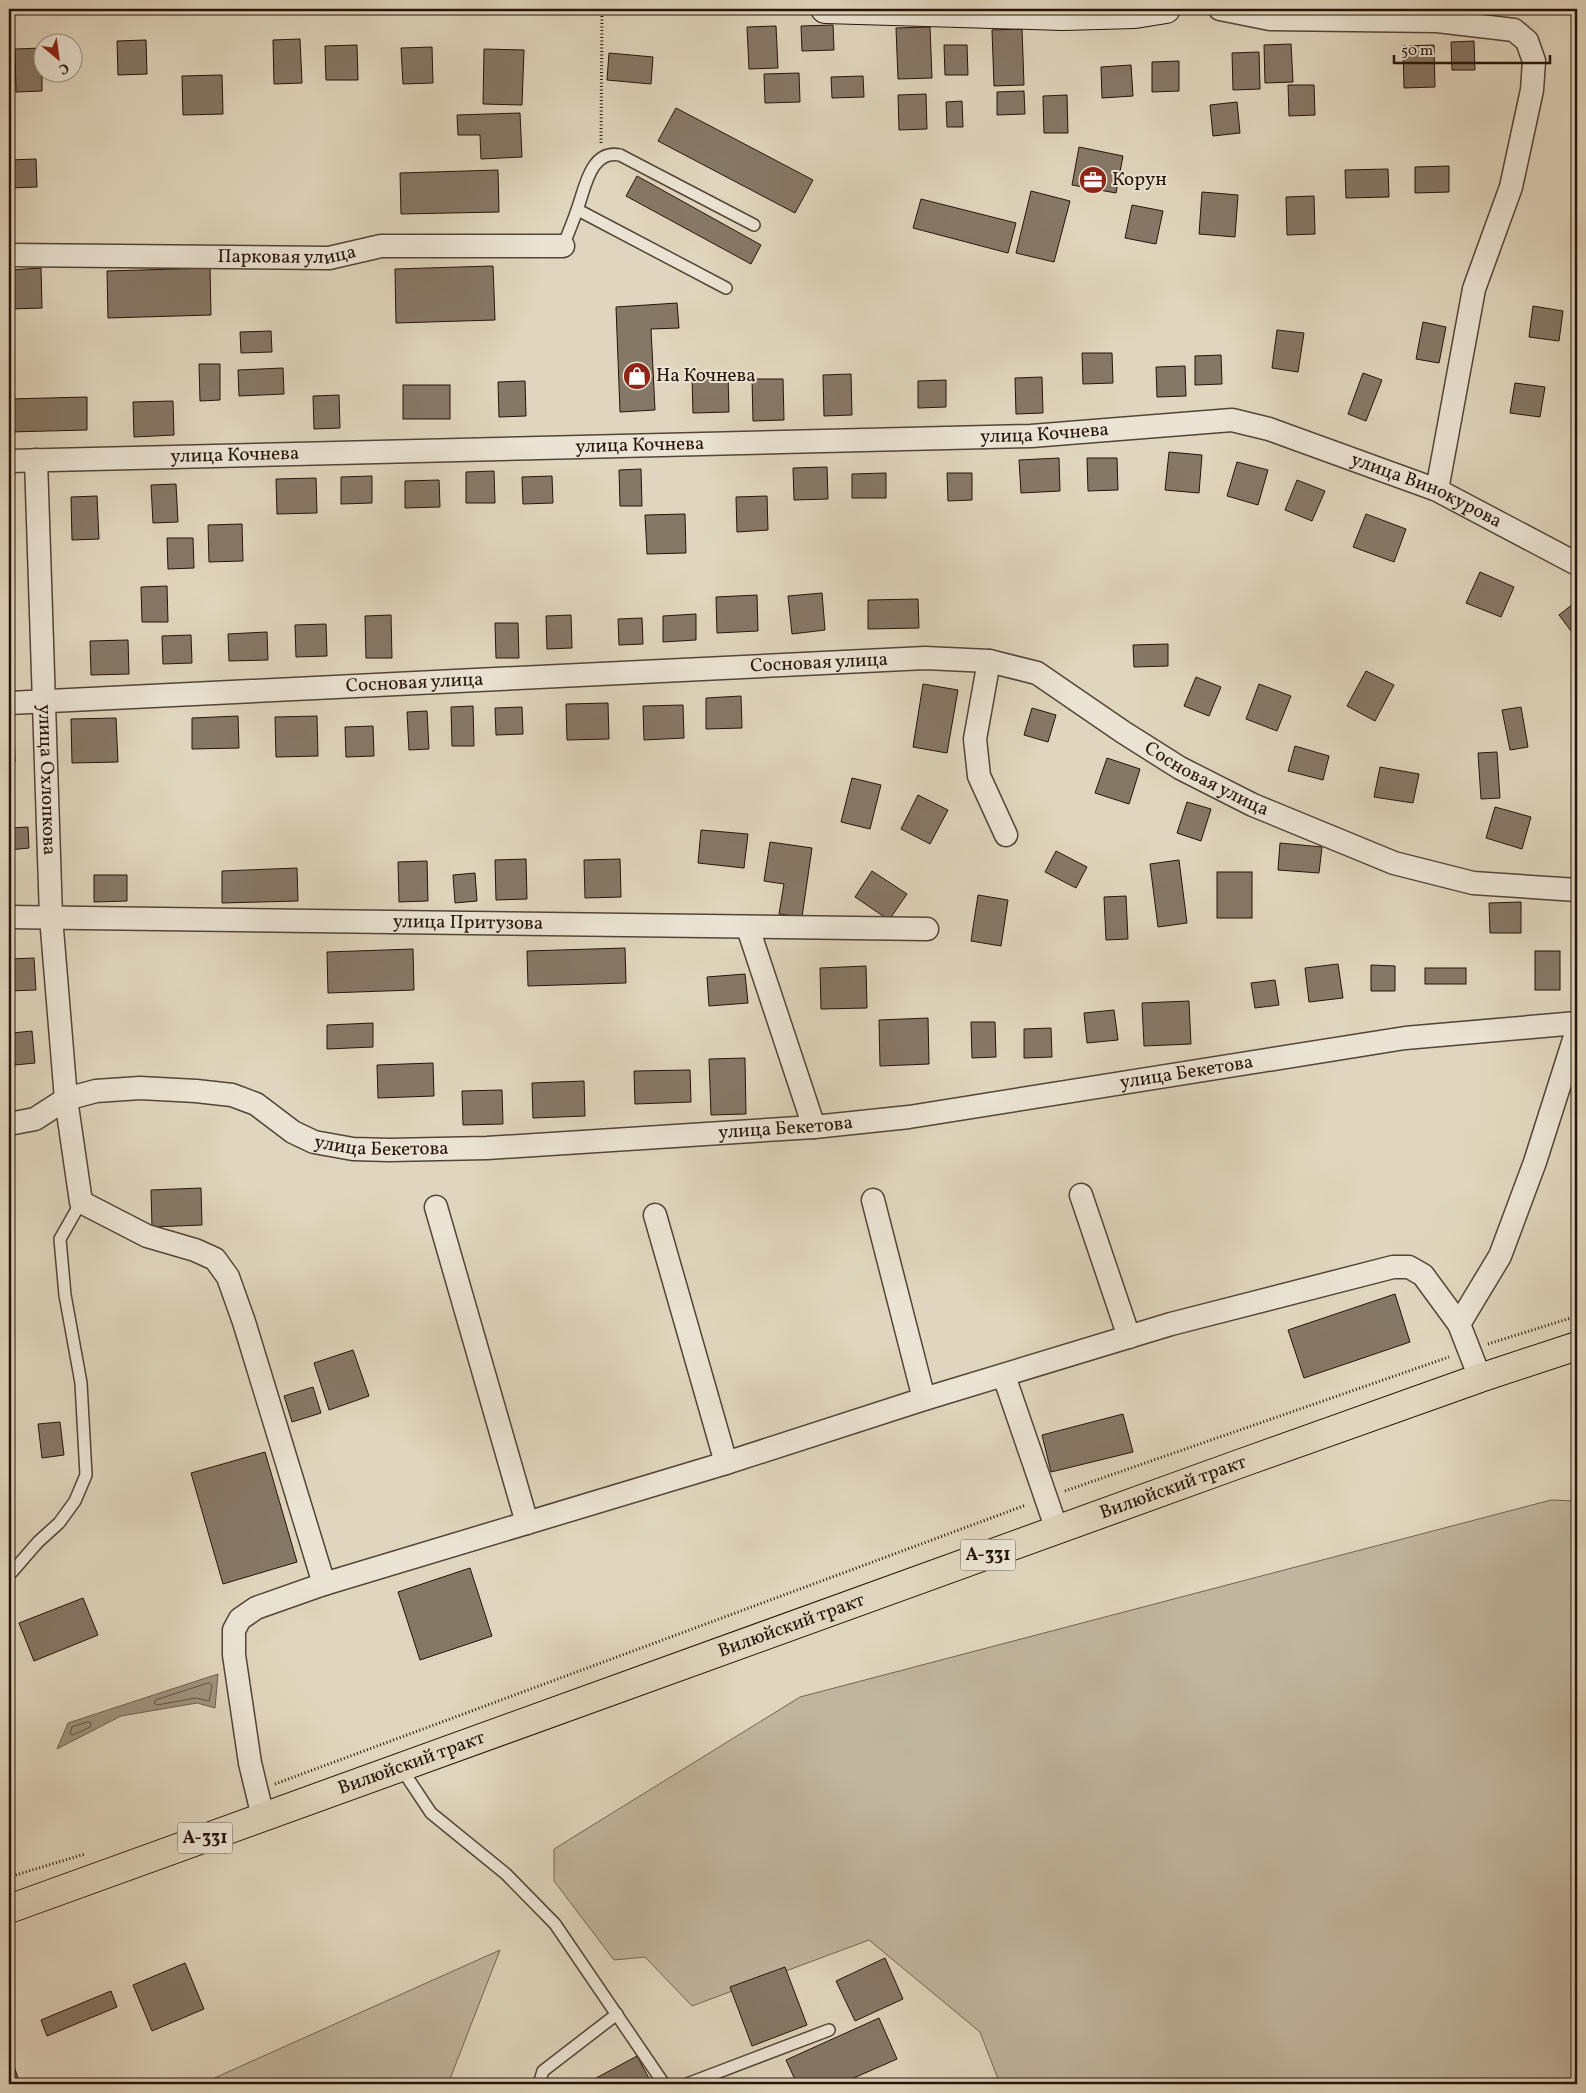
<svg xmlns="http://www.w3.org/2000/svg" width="1586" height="2093" viewBox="0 0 1586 2093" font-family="Vollkorn,serif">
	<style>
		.green { fill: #c0b59e; stroke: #726454 }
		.water { fill: #a09480; stroke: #6f6050 }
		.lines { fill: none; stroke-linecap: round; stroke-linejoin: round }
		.shore { stroke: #625444; stroke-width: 1 }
		.building { fill: #867867; stroke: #251309 }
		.lane-casing { stroke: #544436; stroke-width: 14 }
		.street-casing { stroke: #544436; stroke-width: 25 }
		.secondary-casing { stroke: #251309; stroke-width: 30 }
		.primary-casing { stroke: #251309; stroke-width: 30 }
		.path { stroke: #251309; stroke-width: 3; stroke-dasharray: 1 2.5; stroke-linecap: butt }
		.lane { stroke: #ebe4d4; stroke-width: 11 }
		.street { stroke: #ebe4d4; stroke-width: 22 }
		.secondary { stroke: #ebe4d4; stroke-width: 28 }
		.primary { stroke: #e0d6bd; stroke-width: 28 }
		.labels { text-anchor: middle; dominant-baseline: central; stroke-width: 4; stroke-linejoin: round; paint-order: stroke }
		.shield { fill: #ebe4d4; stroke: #605246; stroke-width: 1 }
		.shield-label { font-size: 18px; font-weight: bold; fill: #251309 }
		.poi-label { font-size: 19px; fill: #251309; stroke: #ebe4d4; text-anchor: start }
		.street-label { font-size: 19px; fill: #251309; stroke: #ebe4d4 }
	</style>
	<rect width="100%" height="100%" fill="#e0d6bd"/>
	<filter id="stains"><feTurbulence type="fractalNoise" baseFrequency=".004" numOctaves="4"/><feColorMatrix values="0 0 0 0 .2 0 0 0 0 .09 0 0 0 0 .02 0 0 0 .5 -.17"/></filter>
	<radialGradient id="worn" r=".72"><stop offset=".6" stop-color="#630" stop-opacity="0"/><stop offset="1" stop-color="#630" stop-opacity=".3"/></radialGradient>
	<!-- green -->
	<g class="green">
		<path d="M1551,1500L1577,1501V2084H1000L980,2032L869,1940L692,2006L645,1957L614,1960L554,1881V1849L800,1697Z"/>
		<path d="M500,1950L448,2084H201Z"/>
	</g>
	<!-- water -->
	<path class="water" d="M218,1674L215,1708L197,1703L121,1716L57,1749L68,1723Z"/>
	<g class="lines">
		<!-- shore -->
		<g class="shore">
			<path d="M209,1683L212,1685L209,1701L196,1698L157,1705L154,1703L156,1700Z"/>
			<path d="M88,1722L91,1723L90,1727L73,1735L70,1734L72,1727Z"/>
		</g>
	</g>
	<!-- building -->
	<g class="building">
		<path d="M833,25L834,50L802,51L801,26Z"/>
		<path d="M776,26L778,68L749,69L747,27Z"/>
		<path d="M930,27L932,78L898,79L896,28Z"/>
		<path d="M1022,29L1024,85L994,86L992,30Z"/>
		<path d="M300,39L302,83L274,84L273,40Z"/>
		<path d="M146,40L147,74L118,75L117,41Z"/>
		<path d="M1474,41L1475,70H1452L1451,42Z"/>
		<path d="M1291,44L1293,82L1265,83L1264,45Z"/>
		<path d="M357,45L358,80H326L325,46Z"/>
		<path d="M944,45H967L968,75H945Z"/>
		<path d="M1434,45L1435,87L1404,88L1403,46Z"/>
		<path d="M432,47L433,83L403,84L401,48Z"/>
		<path d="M42,48V72H72L74,48V73L42,74V91L16,92L15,49Z"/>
		<path d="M484,49L524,50L522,105L483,104Z"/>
		<path d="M1259,52L1260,89L1233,90L1232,53Z"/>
		<path d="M609,53L653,57L651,84L607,80Z"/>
		<path d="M1179,61V91L1152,92V62Z"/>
		<path d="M1131,65L1133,96L1102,98L1101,67Z"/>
		<path d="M799,73L800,102L765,103L764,74Z"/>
		<path d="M222,75L223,114L183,115L182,76Z"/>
		<path d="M863,76L864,97L832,98L831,77Z"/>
		<path d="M1288,85H1314L1315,115L1289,116Z"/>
		<path d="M1024,91L1025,114L997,115V92Z"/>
		<path d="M926,94L927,129L899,130L898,95Z"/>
		<path d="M1067,95L1068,133H1044L1043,96Z"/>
		<path d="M962,101L963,127H947L946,102Z"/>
		<path d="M1237,102L1240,133L1213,136L1210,105Z"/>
		<path d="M676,108L813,180L795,213L658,141Z"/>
		<path d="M520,113L522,157L481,159L480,135H458L457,115Z"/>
		<path d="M1079,147L1123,156L1116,193L1072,185Z"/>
		<path d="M36,159L37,187L9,188V160Z"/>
		<path d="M1449,166V192L1415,193V167Z"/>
		<path d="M1388,169L1389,197L1346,198L1345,170Z"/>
		<path d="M498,170L499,212L401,214L400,173Z"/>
		<path d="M637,176L761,245L751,264L626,196Z"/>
		<path d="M1031,191L1070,201L1054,262L1016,253Z"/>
		<path d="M1202,192L1238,195L1235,237L1199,234Z"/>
		<path d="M1577,193V224H1575L1572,194Z"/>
		<path d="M1314,196L1315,234L1287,235L1286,197Z"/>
		<path d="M921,199L1016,223L1008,253L913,228Z"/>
		<path d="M1132,205L1163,211L1156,244L1125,238Z"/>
		<path d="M493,266L495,320L396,323L395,269Z"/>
		<path d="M41,268L42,308L9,309V270Z"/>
		<path d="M210,268L211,315L108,318L107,271Z"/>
		<path d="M677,303L679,328L651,329L655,410L620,412L616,307Z"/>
		<path d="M1533,306L1563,311L1559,341L1529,337Z"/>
		<path d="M1423,322L1446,327L1439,363L1416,359Z"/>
		<path d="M1277,330L1304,333L1298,372L1272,368Z"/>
		<path d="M271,331L272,352L241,353L240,332Z"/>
		<path d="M1082,353H1112L1113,383L1083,384Z"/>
		<path d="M1221,355L1222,384L1195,385V356Z"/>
		<path d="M199,364H220V400L200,401Z"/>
		<path d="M1185,366L1186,396L1157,397L1156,367Z"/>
		<path d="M283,368L284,394L239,396L238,370Z"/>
		<path d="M1363,373L1382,380L1366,421L1348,414Z"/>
		<path d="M851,374L852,415L824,416L823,375Z"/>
		<path d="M728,376L729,412L693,413L692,377Z"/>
		<path d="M1042,377L1043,413L1016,414L1015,378Z"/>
		<path d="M752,379H783L784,420L753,421Z"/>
		<path d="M946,380V407L918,408V381Z"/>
		<path d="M525,381L526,416L499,417L498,382Z"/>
		<path d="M1515,383L1545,387L1540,417L1510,413Z"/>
		<rect x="403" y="385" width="47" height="34"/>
		<path d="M339,395L340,428L314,429L313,396Z"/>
		<path d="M87,397V430L9,432V399Z"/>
		<path d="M173,401L174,435L134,437L133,402Z"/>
		<path d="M1169,452L1202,455L1199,493L1165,490Z"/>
		<path d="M1059,458L1060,491L1021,493L1019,460Z"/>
		<path d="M1087,458H1117L1118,490L1088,491Z"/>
		<path d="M1237,462L1268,470L1258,505L1227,496Z"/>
		<path d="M827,467L828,499L794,500L793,468Z"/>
		<path d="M641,469L642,506H620L619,470Z"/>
		<path d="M494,471L495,503H466V472Z"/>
		<path d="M886,473V498H852V474Z"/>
		<path d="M947,473H972V500L948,501Z"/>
		<path d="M372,476V503L341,504V477Z"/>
		<path d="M552,476L553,503L523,504L522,477Z"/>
		<path d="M316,478L317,513L277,514L276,479Z"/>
		<path d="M439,480L440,507L405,508V481Z"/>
		<path d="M1297,480L1325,491L1312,521L1285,510Z"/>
		<path d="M176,484L178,522L153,523L151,485Z"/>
		<path d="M97,496L99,539L72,540L71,497Z"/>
		<path d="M767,496L768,530L737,532L736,497Z"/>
		<path d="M685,514L686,553L647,554L645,515Z"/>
		<path d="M1366,514L1406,529L1394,562L1353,547Z"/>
		<path d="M242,524L243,561L209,562L208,525Z"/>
		<path d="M167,538H193L194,568L168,569Z"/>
		<path d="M1480,572L1514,587L1501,617L1466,603Z"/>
		<path d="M167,586L168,622H142L141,587Z"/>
		<path d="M822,593L825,630L792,634L788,596Z"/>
		<path d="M757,595L758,631L717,633L716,597Z"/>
		<path d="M918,599L919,628L868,629V600Z"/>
		<path d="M1577,601V633L1574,635L1559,615Z"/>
		<path d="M696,614V640L663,642V616Z"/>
		<path d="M391,615L392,658H366L365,616Z"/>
		<path d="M571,615L572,648L547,649L546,616Z"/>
		<path d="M642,618L643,644L619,645L618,619Z"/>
		<path d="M495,623H518L519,658H496Z"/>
		<path d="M326,624L327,656L296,657L295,625Z"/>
		<path d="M267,632L268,660L229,661L228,634Z"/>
		<path d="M191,635L192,663L163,664L162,636Z"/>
		<path d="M128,640L129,674L91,675L90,641Z"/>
		<path d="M1168,644V666L1134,667L1133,645Z"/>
		<path d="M1366,671L1394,685L1375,721L1347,706Z"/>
		<path d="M1196,677L1221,687L1209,716L1184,706Z"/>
		<path d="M923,684L958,690L947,753L913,747Z"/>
		<path d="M1259,684L1291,696L1277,731L1246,719Z"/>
		<path d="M741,696L742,728L706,729V698Z"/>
		<path d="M608,703L609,739L567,740L566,704Z"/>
		<path d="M683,705L684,738L644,740L643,706Z"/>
		<path d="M473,706L474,746H452L451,707Z"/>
		<path d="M522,707L523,734L496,735L495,708Z"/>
		<path d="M1521,707L1528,747L1510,750L1502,710Z"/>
		<path d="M1032,708L1056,715L1048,742L1024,735Z"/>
		<path d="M427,711L429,749L409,750L407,712Z"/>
		<path d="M238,716L239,748L192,749V718Z"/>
		<path d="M317,716L318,756L276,757L275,717Z"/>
		<path d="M116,718L118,762L72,763L71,719Z"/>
		<path d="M9,721H14L15,762H9Z"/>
		<path d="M373,726L374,756L346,757L345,727Z"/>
		<path d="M1295,746L1329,756L1323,780L1288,771Z"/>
		<path d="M1497,752L1500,798L1481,799L1478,753Z"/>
		<path d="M1107,758L1140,769L1129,804L1095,793Z"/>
		<path d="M1380,767L1419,774L1413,803L1374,797Z"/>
		<path d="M852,778L881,785L870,829L841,822Z"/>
		<path d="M918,795L948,810L930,844L901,829Z"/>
		<path d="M1187,802L1211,809L1201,841L1177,833Z"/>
		<path d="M1495,807L1531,817L1522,849L1486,838Z"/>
		<path d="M28,827L29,848L9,850V828Z"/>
		<path d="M701,830L748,834L744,868L698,863Z"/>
		<path d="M770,842L812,848L802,917L779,914L784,884L764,881Z"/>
		<path d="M1280,843L1322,847L1319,873L1278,870Z"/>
		<path d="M1056,851L1087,867L1076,888L1045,872Z"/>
		<path d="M526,859L527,899L496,900L495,860Z"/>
		<path d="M620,859L621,897L585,898L584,860Z"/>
		<path d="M1179,860L1187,923L1158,927L1150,864Z"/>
		<path d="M427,861L428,901L399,902L398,862Z"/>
		<path d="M297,868L298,901L222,903V871Z"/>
		<path d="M872,871L907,894L889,920L855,897Z"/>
		<rect x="1217" y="872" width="35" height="46"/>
		<path d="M475,873L477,901L455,903L453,875Z"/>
		<path d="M94,875H127V901L94,902Z"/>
		<path d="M978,895L1008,900L1001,946L971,941Z"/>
		<path d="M1126,896L1128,939L1106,940L1104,897Z"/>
		<path d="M1521,902V933H1490L1489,903Z"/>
		<path d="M625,948L626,983L528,986L527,951Z"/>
		<path d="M413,949L414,990L328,993L327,952Z"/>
		<rect x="1535" y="951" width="25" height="39"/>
		<path d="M34,958L36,990L9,991V959Z"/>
		<path d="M1338,964L1343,998L1309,1002L1305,968Z"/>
		<path d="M1371,965L1395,966V991H1371Z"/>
		<path d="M866,966L867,1008L821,1009L820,968Z"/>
		<rect x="1576" y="967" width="1" height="26"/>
		<rect x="1425" y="968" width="41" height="16"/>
		<path d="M745,974L748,1003L709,1006L707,977Z"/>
		<path d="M1275,980L1279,1005L1255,1008L1251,983Z"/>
		<path d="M1189,1001L1191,1044L1144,1046L1142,1003Z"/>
		<path d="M1114,1010L1118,1040L1087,1043L1084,1013Z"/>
		<path d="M928,1018L929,1064L880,1066L879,1020Z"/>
		<path d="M971,1022H995L996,1057L972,1058Z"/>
		<path d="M373,1023V1047L327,1049V1025Z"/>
		<path d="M1051,1028L1052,1057L1024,1058V1029Z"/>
		<path d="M32,1031L35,1063L15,1065L12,1033Z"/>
		<path d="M745,1058L746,1114L711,1115L709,1059Z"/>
		<path d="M433,1063L434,1096L378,1098L377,1065Z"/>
		<path d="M690,1070L691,1102L635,1104L634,1071Z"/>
		<path d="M584,1081L585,1116L533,1118L532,1083Z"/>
		<path d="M502,1090L503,1124L463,1125L462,1091Z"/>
		<path d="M201,1188L202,1225L152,1227L151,1190Z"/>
		<path d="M1395,1294L1410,1342L1304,1378L1288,1330Z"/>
		<path d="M353,1350L369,1396L329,1410L314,1363Z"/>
		<path d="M313,1387L321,1413L292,1422L284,1396Z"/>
		<path d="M1123,1414L1133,1452L1051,1472L1042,1435Z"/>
		<path d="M60,1422L64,1455L42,1458L38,1424Z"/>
		<path d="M265,1452L297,1562L223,1584L191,1473Z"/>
		<path d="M470,1568L492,1636L420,1660L398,1592Z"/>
		<path d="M83,1598L98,1635L34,1661L19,1623Z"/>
		<path d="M885,1958L903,1999L855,2021L836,1981Z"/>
		<path d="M185,1963L204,2009L152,2031L133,1985Z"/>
		<path d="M785,1967L807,2025L752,2046L730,1987Z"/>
		<path d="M111,1991L117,2007L47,2036L41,2020Z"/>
		<path d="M879,2018L897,2059L840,2084H797L786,2060Z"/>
		<path d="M9,2052L18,2078L9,2081Z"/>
		<path d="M637,2056L652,2084H585Z"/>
	</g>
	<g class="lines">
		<defs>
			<g id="lane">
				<path d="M578,210L726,288"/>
				<path d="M563,246C568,234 573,222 577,210C585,189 590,149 620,155L754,225"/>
				<path d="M12,1572L38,1542L59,1523L75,1501L86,1475L81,1383L65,1295L60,1239L81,1202"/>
				<path d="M401,1768L431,1813L506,1874L555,1924L664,2084"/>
				<path d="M539,2084L543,2071L617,2014"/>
				<path d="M687,2084L829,2030"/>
			</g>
			<g id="street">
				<path d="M1220,9L1270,19L1437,21L1514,30L1527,41L1534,61L1532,90L1511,187L1474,289L1437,490"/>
				<path id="s1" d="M9,255L329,258L381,246H563"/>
				<path id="s2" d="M36,460L51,917L66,1099L81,1202L147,1236L195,1250L215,1259L228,1277L244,1322L324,1584L726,1463L924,1399L1171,1324L1393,1267H1409L1423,1275L1459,1324L1480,1378"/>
				<path id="s3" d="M9,461L1031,436L1232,420L1269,429L1437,490L1577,564"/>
				<path d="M989,661L975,739L979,776L1006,835"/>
				<path id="s4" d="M9,703L925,658L989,661L1037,673L1123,732L1180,768L1253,805L1394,863L1473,883L1577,890"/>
				<path id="s5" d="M9,917L927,929"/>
				<path d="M748,928L814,1127"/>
				<path id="s6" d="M9,1124L35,1119L66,1099L96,1091L140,1088L196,1091L232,1095L256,1104L293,1132L314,1142L353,1149L389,1150L487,1148L814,1127L909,1117L1405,1038L1577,1023"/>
				<path d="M1081,1195L1129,1337"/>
				<path d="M873,1200L924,1399"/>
				<path d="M436,1207L527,1523"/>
				<path d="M655,1215L726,1463"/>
				<path d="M1459,1324L1500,1256L1535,1162L1577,1030"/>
				<path d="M1004,1376L1057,1530"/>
				<path d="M263,1817L250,1763L234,1655V1630L240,1619L256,1608L324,1584"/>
			</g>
			<path id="secondary" d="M825,9L1063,16L1135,14L1166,9"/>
			<g id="primary">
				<path id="s7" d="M9,1909L1236,1465L1480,1378L1577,1346"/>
			</g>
		</defs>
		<!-- lane casing -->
		<use href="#lane" class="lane-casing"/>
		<!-- street casing -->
		<use href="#street" class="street-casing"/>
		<!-- secondary casing -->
		<use href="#secondary" class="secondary-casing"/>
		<!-- primary casing -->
		<use href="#primary" class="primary-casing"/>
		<!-- path -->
		<g class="path">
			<path d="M601,143L602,9"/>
			<path d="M1488,1344L1577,1316"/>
			<path d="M1065,1491L1449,1357"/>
			<path d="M275,1784L1026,1505"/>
			<path d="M9,1877L85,1854"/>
		</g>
		<!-- lane -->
		<use href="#lane" class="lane"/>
		<!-- street -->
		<use href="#street" class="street"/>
		<!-- secondary -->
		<use href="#secondary" class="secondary"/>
		<!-- primary -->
		<use href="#primary" class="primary"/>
	</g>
	<!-- icons -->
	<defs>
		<symbol id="office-disc" viewBox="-11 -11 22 22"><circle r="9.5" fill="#8f2418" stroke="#ebe4d4"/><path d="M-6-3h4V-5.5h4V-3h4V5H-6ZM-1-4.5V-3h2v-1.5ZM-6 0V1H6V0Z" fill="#fff"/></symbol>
		<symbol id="shop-disc" viewBox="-11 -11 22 22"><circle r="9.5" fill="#8f2418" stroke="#ebe4d4"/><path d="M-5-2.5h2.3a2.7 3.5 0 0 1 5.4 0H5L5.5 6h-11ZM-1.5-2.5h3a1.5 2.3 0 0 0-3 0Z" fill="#fff"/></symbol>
	</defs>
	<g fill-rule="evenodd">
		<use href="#office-disc" x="1077" y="164" width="32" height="32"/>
		<use href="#shop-disc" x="621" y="360" width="32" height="32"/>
	</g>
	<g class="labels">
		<!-- shield labels -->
		<g class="shield">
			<rect x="960.5" y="1539.5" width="55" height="31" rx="4"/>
			<rect x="177.5" y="1822.5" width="55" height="31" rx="4"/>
		</g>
		<g class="shield-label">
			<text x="988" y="1555">А-331</text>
			<text x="205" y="1838">А-331</text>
		</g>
		<!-- poi labels -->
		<g class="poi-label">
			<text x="1112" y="180">Корун</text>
			<text x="656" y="376">На Кочнева</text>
		</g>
		<!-- street labels -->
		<g class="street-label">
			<text stroke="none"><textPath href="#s1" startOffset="278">Парковая улица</textPath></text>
			<text stroke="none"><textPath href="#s3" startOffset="1036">улица Кочнева</textPath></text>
			<text stroke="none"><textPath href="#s3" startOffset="631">улица Кочнева</textPath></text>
			<text stroke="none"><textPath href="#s3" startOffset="226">улица Кочнева</textPath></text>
			<text stroke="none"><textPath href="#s3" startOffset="1431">улица Винокурова</textPath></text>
			<text stroke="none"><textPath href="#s4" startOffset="811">Сосновая улица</textPath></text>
			<text stroke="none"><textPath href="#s4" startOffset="406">Сосновая улица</textPath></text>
			<text stroke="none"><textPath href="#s4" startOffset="1231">Сосновая улица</textPath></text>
			<text stroke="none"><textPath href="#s2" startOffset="320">улица Охлопкова</textPath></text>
			<text stroke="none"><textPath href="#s5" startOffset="459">улица Притузова</textPath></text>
			<text stroke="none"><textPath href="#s6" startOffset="1204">улица Бекетова</textPath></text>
			<text stroke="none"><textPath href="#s6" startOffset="799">улица Бекетова</textPath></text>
			<text stroke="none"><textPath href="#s6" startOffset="394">улица Бекетова</textPath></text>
			<text stroke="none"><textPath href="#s7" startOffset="1238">Вилюйский тракт</textPath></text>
			<text stroke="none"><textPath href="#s7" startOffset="832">Вилюйский тракт</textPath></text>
			<text stroke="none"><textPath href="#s7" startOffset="428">Вилюйский тракт</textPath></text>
		</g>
	</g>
	<!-- margin -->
	<rect width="1586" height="2093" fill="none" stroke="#e0d6bd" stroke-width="30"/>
	<rect x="10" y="10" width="1566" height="2073" fill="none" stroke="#251309" stroke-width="2.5"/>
	<rect x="15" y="15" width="1556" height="2063" fill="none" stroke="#251309"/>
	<!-- north arrow -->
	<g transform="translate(58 58) rotate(151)"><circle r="24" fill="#ebe4d4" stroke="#9c9083"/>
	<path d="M0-4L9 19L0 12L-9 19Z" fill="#8f2418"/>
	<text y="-8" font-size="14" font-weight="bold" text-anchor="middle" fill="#251309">С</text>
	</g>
	<!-- scale -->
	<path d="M1394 55v8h156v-8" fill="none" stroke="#251309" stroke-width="2.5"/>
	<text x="1401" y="55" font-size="15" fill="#251309" stroke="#ebe4d4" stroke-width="4" paint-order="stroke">50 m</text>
	<rect width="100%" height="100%" filter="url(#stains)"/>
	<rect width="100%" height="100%" fill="url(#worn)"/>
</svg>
